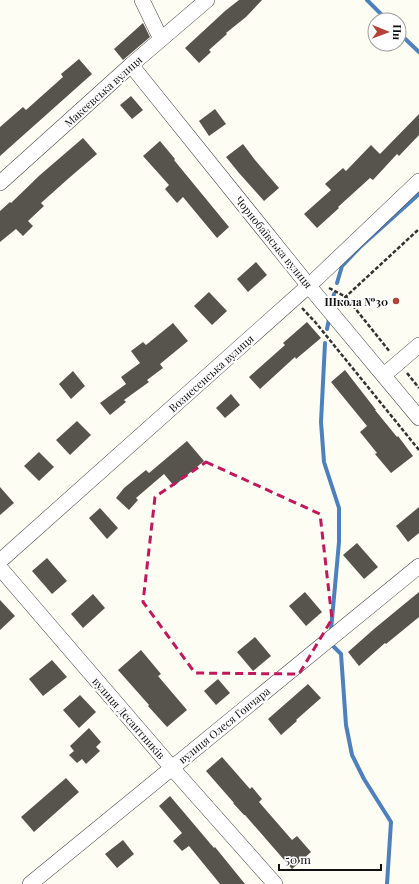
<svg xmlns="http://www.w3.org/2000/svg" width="419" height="884" viewBox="0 0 419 884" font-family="'Playfair Display',serif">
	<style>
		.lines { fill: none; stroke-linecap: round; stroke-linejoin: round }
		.stream { stroke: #4d80bf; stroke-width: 4 }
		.building { fill: #57534d }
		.minor-casing { stroke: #434343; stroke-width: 16 }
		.path { stroke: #323232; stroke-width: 2.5; stroke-dasharray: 4 2; stroke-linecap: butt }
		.minor { stroke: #fff; stroke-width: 15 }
		.marked { fill: none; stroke: #c2185b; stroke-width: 3; stroke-dasharray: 8 5; stroke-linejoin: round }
		.poi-dot { fill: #b14437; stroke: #fff; stroke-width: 1.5 }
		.labels { text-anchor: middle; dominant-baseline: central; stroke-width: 4; stroke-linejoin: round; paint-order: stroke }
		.street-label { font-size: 11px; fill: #101010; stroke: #fff }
		.poi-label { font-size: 11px; font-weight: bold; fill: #101010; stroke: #fff; text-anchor: end }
	</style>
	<rect width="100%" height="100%" fill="#fefdf4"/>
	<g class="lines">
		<!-- stream -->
		<g class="stream">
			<path d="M367,0L387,20"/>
			<path d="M399,33L419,52"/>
			<path d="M337,283L342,266L360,247L419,194"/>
			<path d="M332,305L334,294"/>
			<path d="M327,329L329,319"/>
			<path d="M325,343L321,422L324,462L339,508V542L331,630"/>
			<path d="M333,646L341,654L346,725L352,755L364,779L391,822L387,884"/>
		</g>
	</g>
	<!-- building -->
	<g class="building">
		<path d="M239,0H262L246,17L226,33L227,34L209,50L211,52L199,63L185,48L225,11Z"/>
		<path d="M143,23L150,37L123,60L114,49Z"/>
		<path d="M79,59L92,74L0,156V127L23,107L26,110L63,77L61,74Z"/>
		<path d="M131,96L143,110L132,119L120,105Z"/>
		<path d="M215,109L226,124L209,136L199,121Z"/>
		<path d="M419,114V135L399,156L397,154L373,180L370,178L338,207L339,208L317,228L304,214L331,190L325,184L343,168L346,171L371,145L380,154Z"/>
		<path d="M83,138L97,154L69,178L41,203L44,206L28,221L33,226L23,236L16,229L0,242V211L10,202L11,203L40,175Z"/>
		<path d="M160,141L175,159L174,160L229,227L217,238L183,197L177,203L165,189L169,185L143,156Z"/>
		<path d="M243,144L255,160L279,188L264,201L239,173L226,157Z"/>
		<path d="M256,262L267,275L248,292L237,279Z"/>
		<path d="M209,292L227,311L212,325L194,306Z"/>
		<path d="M307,322L321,338L296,359L295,357L260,389L249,377L285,345L283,343Z"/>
		<path d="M173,323L188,341L160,364L163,368L147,380L149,382L124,400L126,402L110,415L100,403L126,384L121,377L140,363L131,351L143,342L146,345Z"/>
		<path d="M345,370L376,410H375L397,437L398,436L413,456L391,473L375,454L377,453L360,432L367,426L331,382Z"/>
		<path d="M73,371L85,386L71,399L59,384Z"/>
		<path d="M231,394L240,405L225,418L216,408Z"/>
		<path d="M77,421L91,435L70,455L56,440Z"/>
		<path d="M187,441L204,461L174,486L164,474L136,498L138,500L129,510L116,498L124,488L146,470L149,473Z"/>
		<path d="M39,452L54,467L39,481L24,466Z"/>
		<path d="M0,487L14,503L0,515Z"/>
		<path d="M419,507V533L408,542L396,526Z"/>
		<path d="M100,508L118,528L107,539L89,518Z"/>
		<path d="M357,543L378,567L364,579L343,555Z"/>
		<path d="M47,558L67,581L52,594L32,571Z"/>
		<path d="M305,592L322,612L306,626L289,606Z"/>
		<path d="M419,592V617L386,644L385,643L359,666L348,652L374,629Z"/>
		<path d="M93,594L105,608L83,628L71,614Z"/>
		<path d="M0,600L15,616L0,630Z"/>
		<path d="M255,637L271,656L253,671L237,652Z"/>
		<path d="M141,650L161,674L158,676L187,710L167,727L148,706L149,705L118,670Z"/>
		<path d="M52,660L67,677L43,696L29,679Z"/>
		<path d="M218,679L230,693L216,705L204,691Z"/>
		<path d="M308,684L321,698L296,720L297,721L281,735L268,719Z"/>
		<path d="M80,695L96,712L79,728L63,710Z"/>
		<path d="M89,728L101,742L96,747L100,751L86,764L82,759L77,763L69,755L74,751L70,746Z"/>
		<path d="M222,757L250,789L252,787L262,799L259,802L292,840L297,836L311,852L292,869L245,815H244L233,803H234L206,771Z"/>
		<path d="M66,778L79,792L34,832L21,817Z"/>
		<path d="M170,796L214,848L215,847L245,884H220L189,846L182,851L173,841L182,833L159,806Z"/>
		<path d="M123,840L134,854L117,868L105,854Z"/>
	</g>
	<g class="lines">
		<defs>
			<g id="minor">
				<path d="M142,0L157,31L161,39"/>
				<path d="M131,65L308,285L419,418"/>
				<path d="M0,183L131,65L207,0"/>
				<path d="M384,375L419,345"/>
				<path d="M0,561L315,280L419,181"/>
				<path d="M0,568L172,768L275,884"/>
				<path d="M30,884L419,566"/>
			</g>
		</defs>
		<!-- minor casing -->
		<use href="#minor" class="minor-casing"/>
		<!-- path -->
		<g class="path">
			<path d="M329,288L346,297L390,352"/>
			<path d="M340,302L419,229"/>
			<path d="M302,308L316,323L419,450"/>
			<path d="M407,373L419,388"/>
		</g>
		<!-- minor -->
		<use href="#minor" class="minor"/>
	</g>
	<!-- marked area -->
	<path class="marked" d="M206,462L320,514L332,619L299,674L195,673L143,602L155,497Z"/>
	<!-- markers -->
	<circle class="poi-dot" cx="396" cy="301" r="4"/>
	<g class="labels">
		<!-- street labels -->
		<g class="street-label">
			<text transform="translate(103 91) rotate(-42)">Макеєвська вулиця</text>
			<text transform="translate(274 242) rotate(51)">Чорнобаївська вулиця</text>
			<text transform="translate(211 373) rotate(-42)">Вознесенська вулиця</text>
			<text transform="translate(129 718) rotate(49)">вулиця Десантників</text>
			<text transform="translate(224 725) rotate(-39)">вулиця Олеся Гончара</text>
		</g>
		<!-- poi labels -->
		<g class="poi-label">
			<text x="388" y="301">Школа №30</text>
		</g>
	</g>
	<!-- north arrow -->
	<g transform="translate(387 32) rotate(91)"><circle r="19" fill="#ffffff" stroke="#9f9f9f"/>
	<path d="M0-3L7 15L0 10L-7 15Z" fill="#b14437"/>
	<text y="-6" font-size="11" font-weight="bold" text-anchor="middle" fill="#101010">Пн</text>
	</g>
	<!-- scale -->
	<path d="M279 864v6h102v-6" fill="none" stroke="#101010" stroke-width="2"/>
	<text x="285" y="864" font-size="12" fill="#101010" stroke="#ffffff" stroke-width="3" paint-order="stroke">50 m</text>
</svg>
